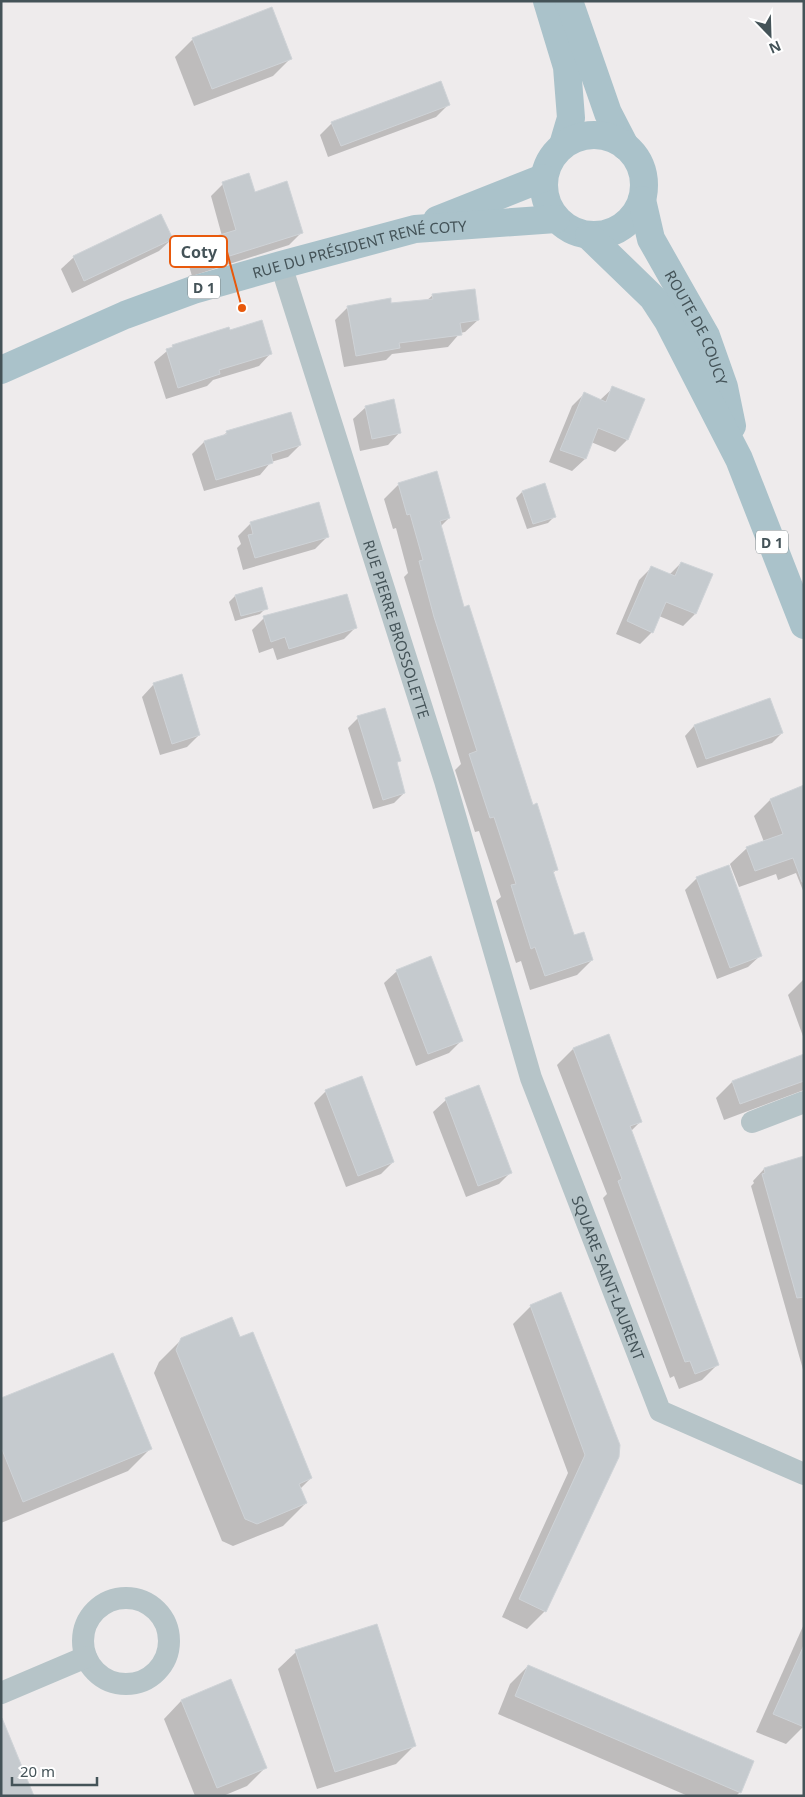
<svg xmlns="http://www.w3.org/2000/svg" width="805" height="1797" viewBox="0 0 805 1797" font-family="'Noto Sans',sans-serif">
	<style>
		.shadow { fill: #0003 }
		.building { fill: #c5cace; stroke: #cfd3d7 }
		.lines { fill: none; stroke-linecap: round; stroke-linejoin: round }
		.minor { stroke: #b6c4c8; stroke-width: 22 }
		.primary { stroke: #aac2ca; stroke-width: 28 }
		.labels { text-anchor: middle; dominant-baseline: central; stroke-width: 4.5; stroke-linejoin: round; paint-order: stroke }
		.shield { fill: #fff; stroke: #7c878a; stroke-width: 1 }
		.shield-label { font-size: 14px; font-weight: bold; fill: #445358 }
		.street-label { font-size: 15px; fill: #445358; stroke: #fff }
		.leader { fill: none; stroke: #e8590c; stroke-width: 2 }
		.callout-dot { fill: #e8590c; stroke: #fff; stroke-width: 2 }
		.callout { fill: #fff; stroke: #e8590c; stroke-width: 2 }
		.callout-label { font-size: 16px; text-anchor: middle; font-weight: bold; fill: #445358 }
	</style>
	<rect width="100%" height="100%" fill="#eeebec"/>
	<!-- shadow -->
	<g class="shadow">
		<path d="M193,39L290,59L273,76L194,106L175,57Z"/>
		<path d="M448,105L436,117L328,157L320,135L332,123Z"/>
		<path d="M223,184L254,193L301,233L289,245L192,276L186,256L198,243L222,236L211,196Z"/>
		<path d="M172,239L159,251L72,293L61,269L74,257Z"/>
		<path d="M433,295L478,320L465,332L460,333L448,347L392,354L386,360L344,367L335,320L348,307L426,301Z"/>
		<path d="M229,331L271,353L259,366L213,380L207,386L166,399L154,362L173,346Z"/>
		<path d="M613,388L643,400L627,440L615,452L591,442L585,459L572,471L549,462L572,406L584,394L600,400Z"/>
		<path d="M366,407L400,432L388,445L360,451L353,419Z"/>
		<path d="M227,432L300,445L288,457L271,462L260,475L204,491L192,454L204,442L222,437Z"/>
		<path d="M399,484L449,518L440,527L464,608L532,806L557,869L553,873L573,937L592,960L577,975L530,990L521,961L516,963L496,901L501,897L479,831L475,832L455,770L461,764L404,577L408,573L396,528L393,529L384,499Z"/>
		<path d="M522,492L554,517L548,523L527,529L516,498Z"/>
		<path d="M250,524L328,536L315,549L243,570L237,548L241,544L238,536Z"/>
		<path d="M681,563L711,575L695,614L683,626L659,616L652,632L640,644L616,634L639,580L651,568L669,575Z"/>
		<path d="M261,589L266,608L260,614L235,621L229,602L235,596Z"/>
		<path d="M264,618L356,627L344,639L277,660L273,648L259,653L252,630Z"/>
		<path d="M154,684L199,735L187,747L160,755L142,697Z"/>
		<path d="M770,700L782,733L772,743L697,768L685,736L694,726Z"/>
		<path d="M358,718L400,760L396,764L404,793L394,803L373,809L348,728Z"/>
		<path d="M804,787V893L796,873L778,880L776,874L739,887L730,864L747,848L764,842L754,816L770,800Z"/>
		<path d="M697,878L761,955L748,967L717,979L685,890Z"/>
		<path d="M397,971L461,1041L449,1053L416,1066L384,983Z"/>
		<path d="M804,979V1039L788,995Z"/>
		<path d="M608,1036L641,1121L631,1131L718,1364L702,1380L679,1389L674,1376L670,1378L603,1198L607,1194L557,1065L573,1049Z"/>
		<path d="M804,1055V1090L724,1120L716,1098L732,1082Z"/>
		<path d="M326,1091L393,1162L381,1174L346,1187L314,1103Z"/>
		<path d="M446,1100L511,1172L499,1184L466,1197L433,1112Z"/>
		<path d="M804,1157V1373L751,1186L754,1183L753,1181L764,1169Z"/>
		<path d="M531,1306L618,1445L545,1611L527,1629L502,1617L568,1473L513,1324Z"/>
		<path d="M182,1339H239L311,1478L300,1489L306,1503L283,1526L233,1546L222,1541L154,1373L159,1362Z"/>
		<path d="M1,1399L150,1449L128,1471L1,1523Z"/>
		<path d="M804,1624V1726L786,1744L756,1732Z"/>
		<path d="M296,1652L414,1746L396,1764L317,1789L278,1669Z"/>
		<path d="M528,1666L740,1792L736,1796H688L498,1714L510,1684Z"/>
		<path d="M181,1701L265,1768L247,1786L223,1796H195L164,1719Z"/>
	</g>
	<!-- building -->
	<g class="building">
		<path d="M272,7L292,59L212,89L192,38Z"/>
		<path d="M441,81L450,105L341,146L331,122Z"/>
		<path d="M249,173L255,192L287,181L303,233L204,264L197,242L236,230L222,182Z"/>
		<path d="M161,214L173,239L84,281L73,256Z"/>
		<path d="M475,289L479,320L460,323L462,335L399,343L400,348L356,356L347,306L391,298V303L433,299L432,294Z"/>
		<path d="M262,320L272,354L219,370L220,374L178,388L166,349L173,347L172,345L229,327L230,330Z"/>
		<path d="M612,386L645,399L628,440L598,428L586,459L560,450L584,392L606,402Z"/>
		<path d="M394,399L401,433L372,439L365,406Z"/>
		<path d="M291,412L301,445L271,454L273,463L216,480L204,441L227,434L226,431Z"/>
		<path d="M437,471L450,518L440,521L464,607L469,605L533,805L537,803L558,870L553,871L574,935L584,932L593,960L545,976L535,947L531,949L511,885L516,884L494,817L490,818L469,754L477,751L434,617L419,561L423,560L410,514L407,515L398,483Z"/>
		<path d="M545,483L556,517L533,524L522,491Z"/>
		<path d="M319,502L329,537L255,558L248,535L253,534L250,522Z"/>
		<path d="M681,562L713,574L696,614L666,602L653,633L627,621L651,566L675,576Z"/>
		<path d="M262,587L268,609L241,616L235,595Z"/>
		<path d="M347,594L357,628L289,649L285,637L271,642L263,616Z"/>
		<path d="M182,674L200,735L172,744L153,683Z"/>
		<path d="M770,698L783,733L706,759L694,725Z"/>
		<path d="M385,708L401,761L397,762L405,793L383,800L357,716Z"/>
		<path d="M804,785V882H802L793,858L755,871L746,847L783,834L770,799Z"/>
		<path d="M729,865L762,956L730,968L696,877Z"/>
		<path d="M431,956L463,1041L428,1054L396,970Z"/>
		<path d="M609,1034L642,1122L630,1126L719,1365L695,1374L690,1361L685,1362L618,1181L622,1179L573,1048Z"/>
		<path d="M804,1054V1081L740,1104L732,1081Z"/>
		<path d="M362,1076L394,1162L358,1176L325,1090Z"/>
		<path d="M479,1085L512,1173L478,1186L445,1098Z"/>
		<path d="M804,1156V1297L797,1298L762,1174L765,1173L764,1168Z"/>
		<path d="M561,1292L620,1445L619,1457L546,1612L519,1599L585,1455L530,1305Z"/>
		<path d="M232,1317L240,1337L253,1332L312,1478L299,1484L307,1503L257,1524L245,1519L176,1350L181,1338Z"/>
		<path d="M113,1353L152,1449L23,1502L1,1447V1398Z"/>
		<path d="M377,1624L416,1746L335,1772L295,1650Z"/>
		<path d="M804,1645V1727L773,1714Z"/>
		<path d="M528,1665L754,1761L741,1793L515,1696Z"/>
		<path d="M231,1679L267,1768L217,1788L181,1700Z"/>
		<path d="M1,1718H2L34,1796H1Z"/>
	</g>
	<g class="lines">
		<!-- minor -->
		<g class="minor">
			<path id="s1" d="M281,265L445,781L531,1078L660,1411L804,1474"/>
			<path d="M752,1122L804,1102"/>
			<circle cx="126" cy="1641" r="43"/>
			<path d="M1,1693L86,1657"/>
		</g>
		<!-- primary -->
		<g class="primary">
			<path d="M547,1L567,67L571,118L563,145"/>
			<path d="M569,1L608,113L625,146"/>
			<circle cx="594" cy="185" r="50"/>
			<path id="s2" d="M642,200L651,239L706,336L724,387L732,426"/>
			<path d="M437,220L543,178"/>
			<path d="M589,236L653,298L668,321L739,459L804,625"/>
			<path id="s3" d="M1,370L125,315L193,290L281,265L415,229L556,219"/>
		</g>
	</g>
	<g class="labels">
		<!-- shield labels -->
		<g class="shield">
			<rect x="188" y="275.5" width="32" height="23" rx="4"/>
			<rect x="756" y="530.5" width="32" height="23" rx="4"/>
		</g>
		<g class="shield-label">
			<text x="204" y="287">D 1</text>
			<text x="772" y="542">D 1</text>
		</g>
		<!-- street labels -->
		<g class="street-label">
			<text stroke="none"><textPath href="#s3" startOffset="380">RUE DU PRÉSIDENT RENÉ COTY</textPath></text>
			<text stroke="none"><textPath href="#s2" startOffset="140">ROUTE DE COUCY</textPath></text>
			<text stroke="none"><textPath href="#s1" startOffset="382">RUE PIERRE BROSSOLETTE</textPath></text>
			<text stroke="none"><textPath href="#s1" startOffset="1065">SQUARE SAINT-LAURENT</textPath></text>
		</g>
	</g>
	<!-- callouts -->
	<path class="leader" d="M242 308L227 252"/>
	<circle class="callout-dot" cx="242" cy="308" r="5"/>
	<rect class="callout" x="170" y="236" width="57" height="31" rx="5"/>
	<g class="callout-label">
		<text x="199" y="258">Coty</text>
	</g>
	<!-- border -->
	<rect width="805" height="1797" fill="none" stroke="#445358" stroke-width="5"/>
	<!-- north arrow -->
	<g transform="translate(770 35) rotate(157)" stroke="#ffffff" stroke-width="4" paint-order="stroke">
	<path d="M0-4L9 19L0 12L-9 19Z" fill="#445358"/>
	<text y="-8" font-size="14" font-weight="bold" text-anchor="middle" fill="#445358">N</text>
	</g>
	<!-- scale -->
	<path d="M12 1777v8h85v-8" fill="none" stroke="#445358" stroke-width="2.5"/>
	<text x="20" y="1777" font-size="15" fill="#445358" stroke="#ffffff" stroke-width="4" paint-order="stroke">20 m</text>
</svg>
